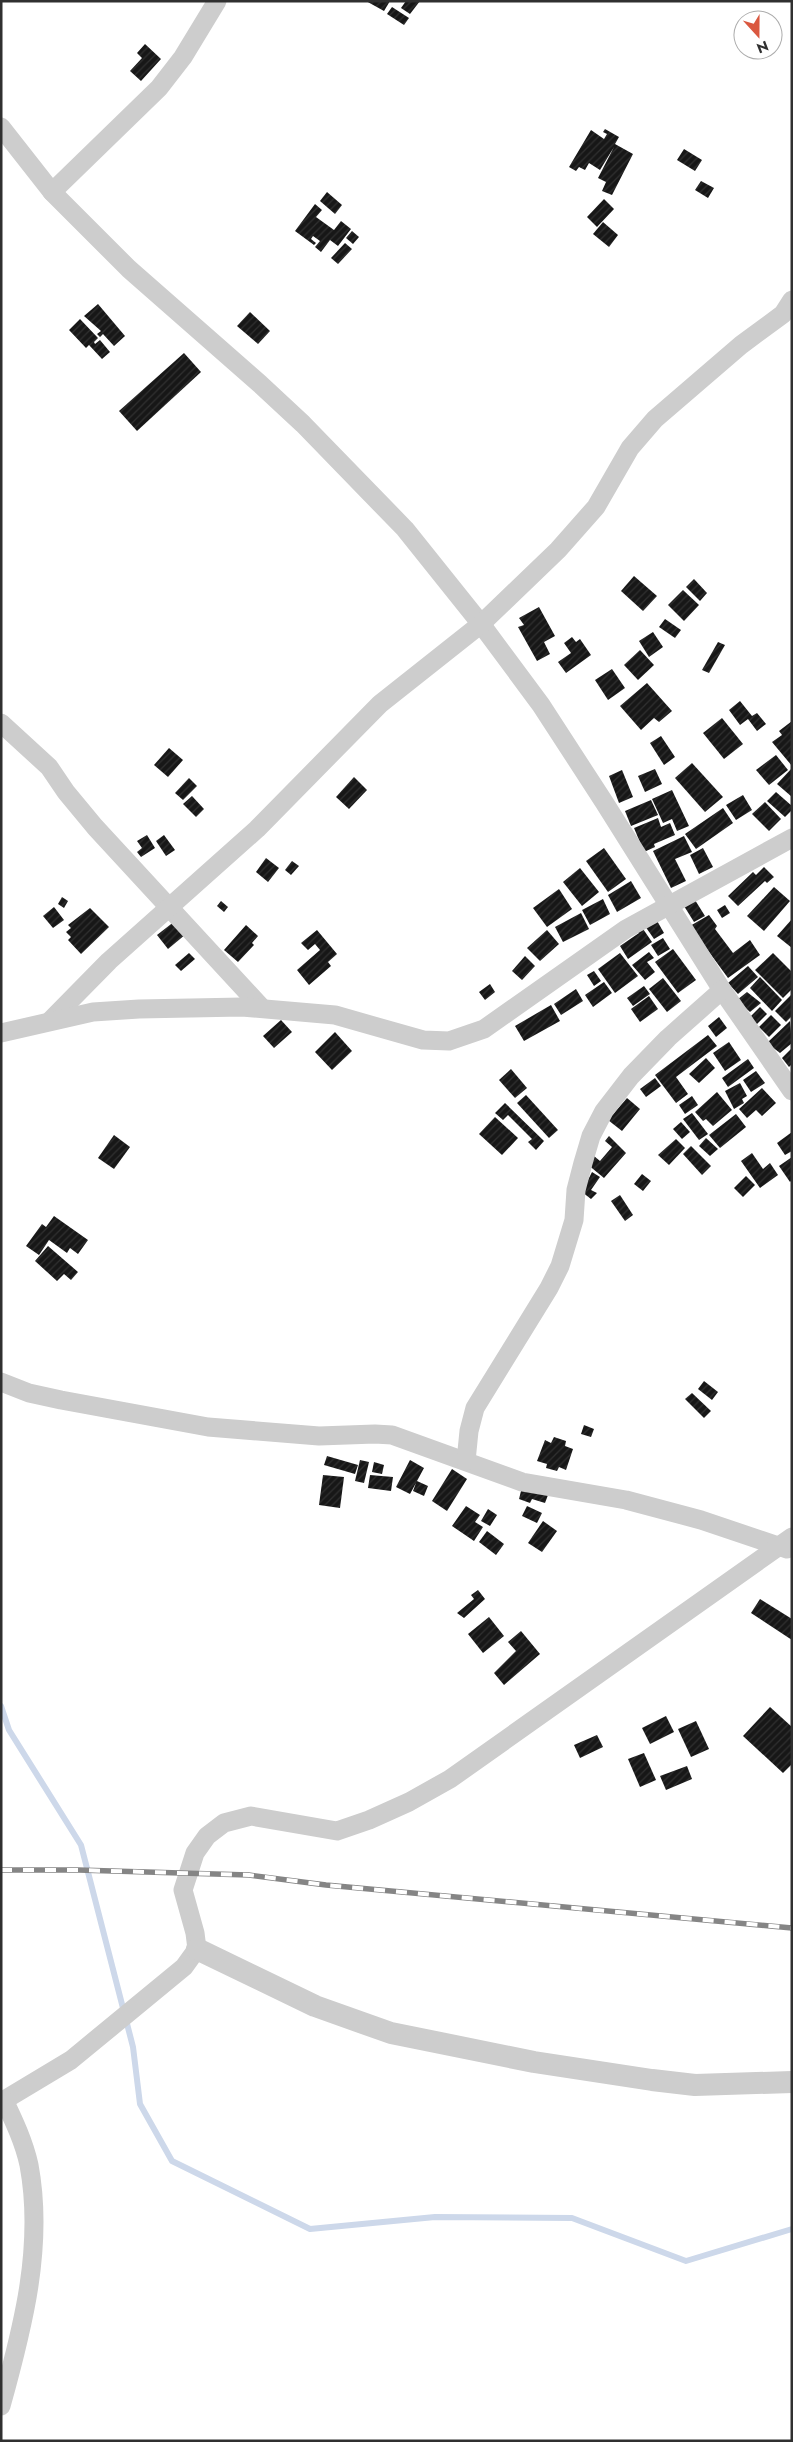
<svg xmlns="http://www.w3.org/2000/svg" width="793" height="2442" viewBox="0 0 793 2442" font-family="Jost,sans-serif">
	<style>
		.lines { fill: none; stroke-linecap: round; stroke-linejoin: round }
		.stream { stroke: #cdd8ea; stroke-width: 6 }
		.building { fill: url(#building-hatch) }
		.minor { stroke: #cdcdcd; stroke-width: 19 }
		.tertiary { stroke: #cdcdcd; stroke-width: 22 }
		.rail-casing { stroke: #858585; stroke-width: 5.5 }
		.rail { stroke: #fff; stroke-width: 4; stroke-dasharray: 11; stroke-linecap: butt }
	</style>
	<defs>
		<pattern id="building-hatch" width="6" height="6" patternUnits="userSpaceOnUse" patternTransform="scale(1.25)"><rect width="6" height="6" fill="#171717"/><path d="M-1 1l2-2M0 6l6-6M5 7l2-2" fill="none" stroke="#303030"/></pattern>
	</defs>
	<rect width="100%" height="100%" fill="#fff"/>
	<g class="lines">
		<!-- stream -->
		<path class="stream" d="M1,1706L9,1730L81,1845L133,2047L140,2104L172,2161L310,2229L435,2217L572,2218L686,2261L792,2229"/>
	</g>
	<!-- building -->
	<g class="building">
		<path d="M366,1H390L384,11Z"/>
		<path d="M406,1H420L410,14L401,8Z"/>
		<path d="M392,7L409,18L404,25L387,14Z"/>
		<path d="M145,44L161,59L141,81L130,71L142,58L137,53Z"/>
		<path d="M605,129L619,137L615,144L633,154L612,195L602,191L606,182L598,178L614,147L600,170L589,163L585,170L579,167L576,171L569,167L591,130L604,139L607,134L603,132Z"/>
		<path d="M684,149L702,160L695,171L677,160Z"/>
		<path d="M701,181L714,188L708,198L695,190Z"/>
		<path d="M327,192L342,205L335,214L320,201Z"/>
		<path d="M604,199L614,209L597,227L587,217Z"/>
		<path d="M315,204L322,210L316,217L334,230L341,221L351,229L338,246L330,240L321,252L315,247L320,241L313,236L311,239L316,243L314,245L295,231Z"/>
		<path d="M603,222L618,235L609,247L593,234Z"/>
		<path d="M352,231L359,237L353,244L346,238Z"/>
		<path d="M345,243L352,249L338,264L331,258Z"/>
		<path d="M98,304L125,336L114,346L103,334L100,337L97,334L101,331L84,316Z"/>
		<path d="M250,312L270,331L258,344L237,326Z"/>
		<path d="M80,319L98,338L94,342L95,344L100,340L110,352L102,359L89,345L86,348L69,330Z"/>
		<path d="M184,353L201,372L137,431L119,411Z"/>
		<path d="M634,576L657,596L643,611L621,591Z"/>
		<path d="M694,579L707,593L700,601L686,587Z"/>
		<path d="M683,590L699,605L684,621L668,605Z"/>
		<path d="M539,607L555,636L544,642L550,654L537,661L518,627L524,625L519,618Z"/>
		<path d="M665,619L681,630L675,638L659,627Z"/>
		<path d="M653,632L663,647L649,657L639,641Z"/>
		<path d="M572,637L576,642L580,639L591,655L566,673L558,662L571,653L564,643Z"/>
		<path d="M718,642L725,645L709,673L702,670Z"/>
		<path d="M640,650L654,665L638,680L624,665Z"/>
		<path d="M612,669L625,688L608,700L595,680Z"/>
		<path d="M647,683L672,711L659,722L654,718L641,730L620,706Z"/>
		<path d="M740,701L752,716L757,713L766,724L757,731L748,719L740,725L729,710Z"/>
		<path d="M722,718L743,744L724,759L703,733Z"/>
		<path d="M792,721V766L772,742L782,735L779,731Z"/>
		<path d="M661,736L675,757L664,765L650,743Z"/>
		<path d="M169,748L183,760L168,777L154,765Z"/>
		<path d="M776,755L788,770L769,785L756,770Z"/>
		<path d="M692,763L723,797L705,812L675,778Z"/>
		<path d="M792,768V797L777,784Z"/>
		<path d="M655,769L662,784L645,792L638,776Z"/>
		<path d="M622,770L633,797L619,803L609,776Z"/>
		<path d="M354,777L367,790L349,809L336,797Z"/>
		<path d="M189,778L197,786L183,800L175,793Z"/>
		<path d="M672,790L689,826L677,831L672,819L663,823L652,799Z"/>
		<path d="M776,792L792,806V810L785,817L767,801Z"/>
		<path d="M743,795L752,810L736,820L726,805Z"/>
		<path d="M192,796L204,809L196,817L183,804Z"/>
		<path d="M651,800L658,815L631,826L625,811Z"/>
		<path d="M765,802L781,819L769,831L752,814Z"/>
		<path d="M723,808L733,823L696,849L685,834Z"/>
		<path d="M658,818L661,827L670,823L675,835L654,844L655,847L644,852L634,828Z"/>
		<path d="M147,835L155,848L141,857L137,852L142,848L137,841Z"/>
		<path d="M164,835L175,850L166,856L156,841Z"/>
		<path d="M684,836L692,852L675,859L686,881L671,888L653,851Z"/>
		<path d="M604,848L626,879L608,892L586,861Z"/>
		<path d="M703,848L713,867L699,874L690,855Z"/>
		<path d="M266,858L279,868L268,882L256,872Z"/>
		<path d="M292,861L299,866L291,875L285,870Z"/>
		<path d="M764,867L774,877L767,883L765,881L738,906L728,896L753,872L756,875Z"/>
		<path d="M580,868L599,892L582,906L563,882Z"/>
		<path d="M631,881L641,898L617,912L608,895Z"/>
		<path d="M774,887L790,901L764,931L747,916Z"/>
		<path d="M559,889L572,909L547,927L533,908Z"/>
		<path d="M62,897L68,901L64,908L58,904Z"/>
		<path d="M603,899L610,914L590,925L582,910Z"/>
		<path d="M695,900L705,916L694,922L684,906Z"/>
		<path d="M221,901L228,907L224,912L217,906Z"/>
		<path d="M725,905L730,913L722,918L717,910Z"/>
		<path d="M54,907L64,920L53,928L43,916Z"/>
		<path d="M90,908L109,927L81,954L68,940L71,937L66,932L71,928L68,925Z"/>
		<path d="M581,913L589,929L563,942L555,927Z"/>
		<path d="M709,915L717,926L715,929L733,953L750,940L760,955L728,978L690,926Z"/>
		<path d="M656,919L664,933L654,939L645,926Z"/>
		<path d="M792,919V948L777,936Z"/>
		<path d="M175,921L186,934L168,949L157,935Z"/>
		<path d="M246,925L258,936L252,943L254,945L238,962L224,950Z"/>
		<path d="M641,926L652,942L628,959L620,946L639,933L636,930Z"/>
		<path d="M317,930L337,954L328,962L331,966L309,985L297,970L320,950L315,944L308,950L301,943Z"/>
		<path d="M547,930L559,944L540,961L527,948Z"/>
		<path d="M663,938L670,949L658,956L651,945Z"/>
		<path d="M673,949L696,980L678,993L655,962Z"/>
		<path d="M649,952L654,958L647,962L655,972L645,980L632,965Z"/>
		<path d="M189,953L195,959L181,971L175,965Z"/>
		<path d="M620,953L638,976L615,993L598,969Z"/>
		<path d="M773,953L792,972V989L783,998L755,970Z"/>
		<path d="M525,956L535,966L522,980L512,971Z"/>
		<path d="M748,966L758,977L738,994L728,983Z"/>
		<path d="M594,971L601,981L594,986L587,975Z"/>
		<path d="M760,977L782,1000L772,1011L750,988Z"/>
		<path d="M663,978L681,1001L667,1012L649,989Z"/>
		<path d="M604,982L612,993L593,1007L585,995Z"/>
		<path d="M490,984L495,992L485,1000L479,992Z"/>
		<path d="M644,986L650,994L633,1006L627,998Z"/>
		<path d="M576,989L583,1001L561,1015L554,1004Z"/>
		<path d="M747,992L761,1003L750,1012L737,1000Z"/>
		<path d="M792,994V1016L786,1022L775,1011Z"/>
		<path d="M649,996L658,1009L640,1022L631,1009Z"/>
		<path d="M551,1005L560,1021L524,1041L515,1026Z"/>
		<path d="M760,1007L767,1014L756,1025L749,1018Z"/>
		<path d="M771,1015L781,1025L769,1037L759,1027Z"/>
		<path d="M719,1017L727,1028L716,1037L708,1026Z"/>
		<path d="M281,1020L292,1032L274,1048L263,1036Z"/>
		<path d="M790,1021L792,1043L780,1053L767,1043Z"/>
		<path d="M335,1032L352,1051L332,1070L315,1052Z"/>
		<path d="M708,1035L717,1046L676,1077L688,1094L676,1103L655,1075Z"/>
		<path d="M729,1042L741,1060L725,1071L713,1053Z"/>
		<path d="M792,1048V1064L789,1067L782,1058Z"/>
		<path d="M706,1058L715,1068L699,1083L689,1074Z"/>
		<path d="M748,1059L754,1068L728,1087L722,1078Z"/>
		<path d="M511,1069L527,1088L515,1098L499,1080Z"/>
		<path d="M756,1071L765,1083L751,1092L743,1080Z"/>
		<path d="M655,1078L661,1086L646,1097L640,1089Z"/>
		<path d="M740,1083L747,1096L742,1099L744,1103L734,1109L725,1091Z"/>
		<path d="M762,1088L776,1103L762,1116L756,1110L747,1118L739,1109Z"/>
		<path d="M717,1092L732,1110L713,1126L706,1119L703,1121L695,1112Z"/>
		<path d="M526,1095L558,1130L549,1138L517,1103Z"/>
		<path d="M692,1096L698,1105L685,1114L679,1105Z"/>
		<path d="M627,1098L640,1109L622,1131L608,1120Z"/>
		<path d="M505,1103L544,1141L536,1150L528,1142L532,1139L508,1115L503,1120L495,1113Z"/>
		<path d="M692,1113L708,1134L699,1140L683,1119Z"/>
		<path d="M736,1114L746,1127L720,1148L709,1135Z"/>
		<path d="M495,1117L518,1138L502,1155L479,1134Z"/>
		<path d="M681,1122L690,1132L682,1139L673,1129Z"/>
		<path d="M792,1132V1151L785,1155L777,1143Z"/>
		<path d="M114,1135L130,1147L114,1169L98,1158Z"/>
		<path d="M609,1136L626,1153L604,1178L587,1164L594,1156L600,1161L612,1147L605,1141Z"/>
		<path d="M706,1138L718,1149L710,1156L699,1146Z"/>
		<path d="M676,1139L685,1148L669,1165L658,1155Z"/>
		<path d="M691,1146L711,1166L702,1175L683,1154Z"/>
		<path d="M752,1153L763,1169L770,1163L778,1175L760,1188L741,1161Z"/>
		<path d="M792,1157V1180L790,1182L779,1166Z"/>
		<path d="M592,1172L600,1177L591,1190L597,1193L591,1199L582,1192Z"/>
		<path d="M642,1174L651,1181L643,1191L634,1184Z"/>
		<path d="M746,1176L755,1185L743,1197L734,1188Z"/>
		<path d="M620,1195L633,1215L625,1221L611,1201Z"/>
		<path d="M54,1216L88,1240L78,1254L70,1248L67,1253L49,1240L39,1255L26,1246L42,1224L46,1227Z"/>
		<path d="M48,1246L78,1272L71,1280L64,1274L57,1281L35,1261Z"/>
		<path d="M704,1381L718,1392L712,1400L698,1389Z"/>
		<path d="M692,1393L711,1411L704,1418L685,1399Z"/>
		<path d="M584,1425L594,1429L591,1437L581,1434Z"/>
		<path d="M554,1437L566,1441L565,1446L573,1449L566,1470L559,1467L557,1471L546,1468L547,1464L537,1461L545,1440L551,1443Z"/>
		<path d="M327,1456L358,1465L355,1474L324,1465Z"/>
		<path d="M360,1460L369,1462L364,1483L355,1481Z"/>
		<path d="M410,1460L424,1468L417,1481L428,1486L424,1496L413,1491L416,1483L410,1494L396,1487Z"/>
		<path d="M374,1462L384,1465L382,1474L372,1472Z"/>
		<path d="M452,1469L467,1479L447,1511L432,1501Z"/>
		<path d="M323,1475L344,1477L340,1508L319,1505Z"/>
		<path d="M370,1475L393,1477L391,1491L368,1488Z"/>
		<path d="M522,1487L548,1495L545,1503L532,1499L530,1503L519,1499Z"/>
		<path d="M466,1506L480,1515L475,1522L483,1527L474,1541L452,1526Z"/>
		<path d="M527,1506L542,1513L537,1523L522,1516Z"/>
		<path d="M488,1509L497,1515L490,1526L481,1521Z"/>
		<path d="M543,1521L557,1531L542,1552L528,1543Z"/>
		<path d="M487,1531L504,1544L496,1555L479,1542Z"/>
		<path d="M478,1590L485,1599L464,1618L457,1613L474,1599L471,1595Z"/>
		<path d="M760,1599L792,1619V1640L751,1613Z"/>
		<path d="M489,1617L504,1636L483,1653L468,1634Z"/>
		<path d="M521,1631L540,1654L504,1685L494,1673L516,1651L508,1642Z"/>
		<path d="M770,1707L792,1727V1764L783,1773L743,1736Z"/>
		<path d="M666,1716L674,1732L650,1744L642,1728Z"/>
		<path d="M696,1721L709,1749L691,1757L678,1729Z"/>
		<path d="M597,1735L603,1747L580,1758L574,1745Z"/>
		<path d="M644,1753L656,1780L640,1787L628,1759Z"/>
		<path d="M687,1766L692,1779L666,1790L660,1776Z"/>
	</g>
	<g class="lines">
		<!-- minor -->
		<g class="minor">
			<path d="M1,127L52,192L129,269L260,384L303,424L405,529L481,624L541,705L604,802L722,990L792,1091"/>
			<path d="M52,192L159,88L183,57L217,1"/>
			<path d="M1,723L49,767L66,792L95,827L262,1008"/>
			<path d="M51,1020L109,961L257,829L380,704L481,624L558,550L596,507L630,448L655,419L741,345L783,314L792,300"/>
			<path d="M1,1033L93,1012L139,1009L242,1007L335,1015L423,1040L449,1041L484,1029L626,929L792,838"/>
			<path d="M1,1382L29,1393L61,1400L208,1427L319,1436L375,1434L392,1435L522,1482L626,1500L701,1520L787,1549"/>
			<path d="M466,1461L469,1431L475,1408L549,1288L560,1266L574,1220L576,1190L583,1163L591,1136L604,1111L631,1076L668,1038L722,990"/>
			<path d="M1,2102L71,2060L184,1967L197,1949L195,1933L183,1890L195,1853L207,1836L224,1823L251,1816L337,1831L369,1820L409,1802L450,1779L792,1537"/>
			<path d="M1,2406C23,2327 44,2246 29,2165C24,2142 14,2121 4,2100"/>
		</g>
		<!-- tertiary -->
		<path class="tertiary" d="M197,1949L315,2006L391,2033L534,2062L652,2080L695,2085L792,2082"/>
		<defs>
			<path id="rail" d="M1,1870H78L249,1875L326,1885L792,1928"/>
		</defs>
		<!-- rail casing -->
		<use href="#rail" class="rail-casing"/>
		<!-- rail -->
		<use href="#rail" class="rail"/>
	</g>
	<!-- border -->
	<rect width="793" height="2442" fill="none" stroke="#303030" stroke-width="5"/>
	<!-- north arrow -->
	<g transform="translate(758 35) rotate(159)"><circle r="24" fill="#ffffff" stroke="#acacac"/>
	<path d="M0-4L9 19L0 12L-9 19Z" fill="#da5840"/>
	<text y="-8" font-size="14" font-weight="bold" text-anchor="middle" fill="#303030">N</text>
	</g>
</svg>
